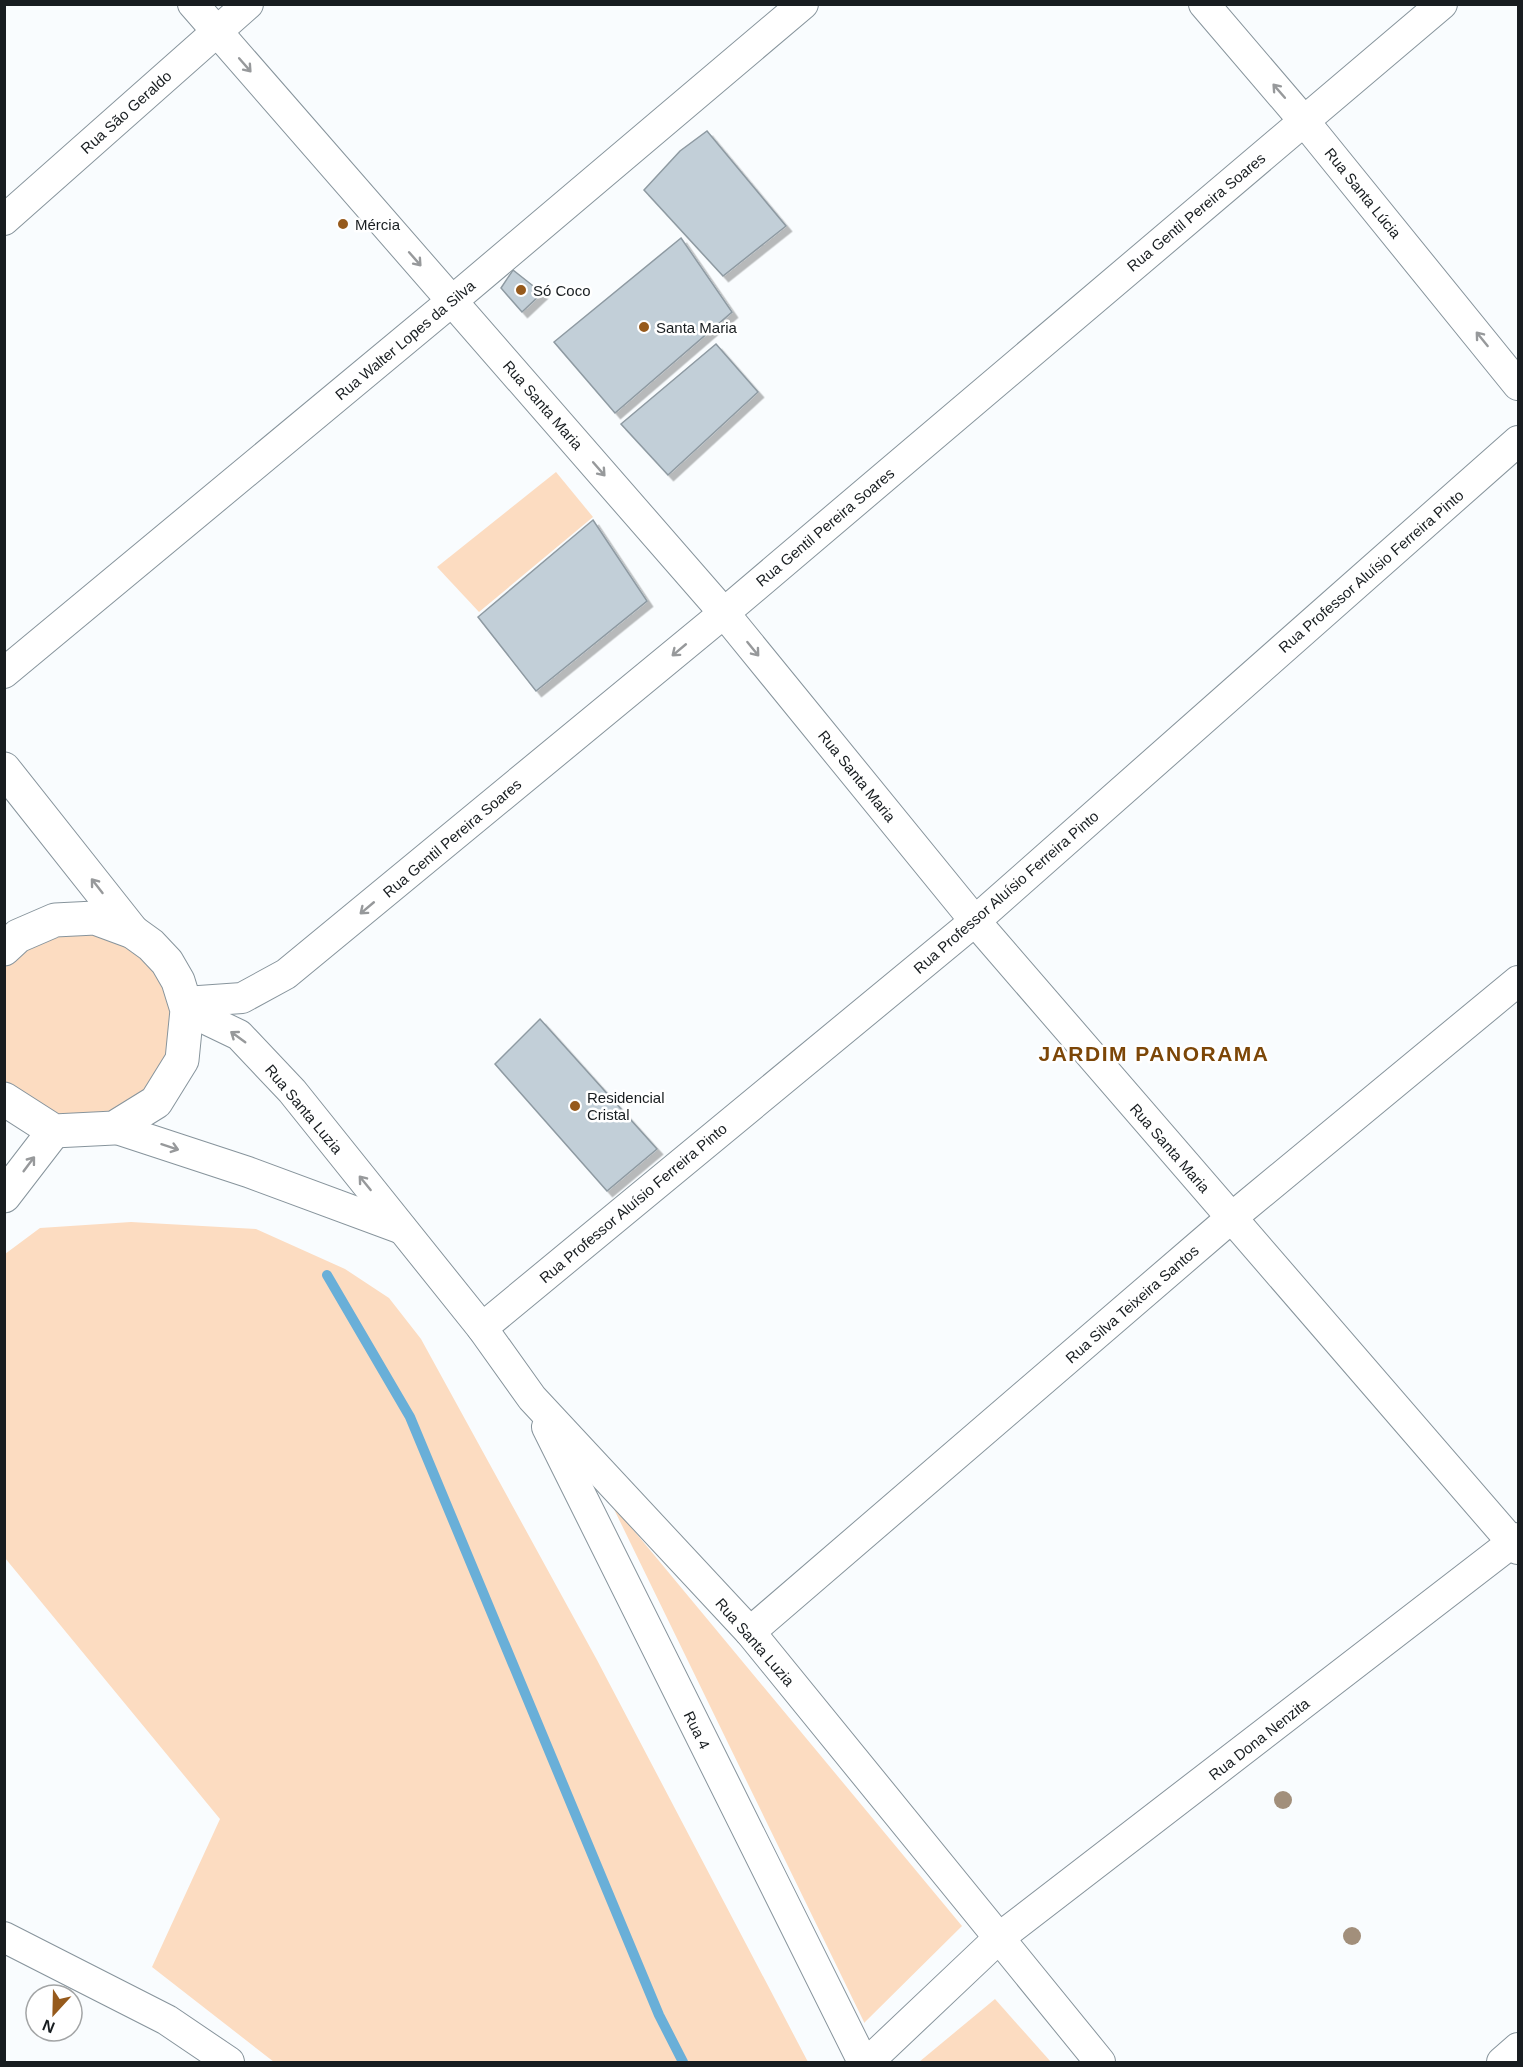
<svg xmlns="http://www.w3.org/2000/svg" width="1523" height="2067" viewBox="0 0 1523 2067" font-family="Helvetica,sans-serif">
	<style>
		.green { fill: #fcdcc1 }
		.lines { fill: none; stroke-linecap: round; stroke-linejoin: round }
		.stream { stroke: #69afd8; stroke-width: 10 }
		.building { fill: #c2cfd8; stroke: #8e9aa2; stroke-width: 1.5; filter: url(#shadow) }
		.street-casing { stroke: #87949c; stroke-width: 32 }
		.secondary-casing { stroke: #87949c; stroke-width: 35 }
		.street { stroke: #fff; stroke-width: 30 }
		.secondary { stroke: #fff; stroke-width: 33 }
		.tree { fill: #a28f7b }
		.oneway { stroke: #97999b }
		.poi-dot { fill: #965a1c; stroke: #fff; stroke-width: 2 }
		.labels { text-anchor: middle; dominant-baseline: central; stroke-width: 5; stroke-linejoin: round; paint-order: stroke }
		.street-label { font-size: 15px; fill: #181d20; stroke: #fff }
		.poi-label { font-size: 15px; fill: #181d20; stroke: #fff; text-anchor: start }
		.district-label { font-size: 21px; font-weight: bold; letter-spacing: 1.5px; fill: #7c4607; stroke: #fff }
	</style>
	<defs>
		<filter id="shadow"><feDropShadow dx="5.5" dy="5.5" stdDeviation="0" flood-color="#0004"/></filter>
	</defs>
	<rect width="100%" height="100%" fill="#f9fcfe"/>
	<!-- green -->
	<g class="green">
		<path d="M556,472L593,517L479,612L437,567Z"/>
		<path d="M67,932C77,933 89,932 99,934C115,936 131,947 142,958C202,1014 166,1121 80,1118C62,1118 44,1115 28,1104C19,1099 12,1089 5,1083L4,969C19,947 43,939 67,932Z"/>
		<path d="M131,1222L256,1229L345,1269L389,1298L421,1339L597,1660L808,2062H274L152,1967L220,1819L5,1558V1254L40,1228Z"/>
		<path d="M611,1503L962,1926L864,2023V2022Z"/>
		<path d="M995,1999L1051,2062H919Z"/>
	</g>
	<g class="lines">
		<!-- stream -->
		<path class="stream" d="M327,1275L410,1417L659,2015L683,2062"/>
	</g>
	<!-- building -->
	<g class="building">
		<path d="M707,131L786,226L723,276L644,190L680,151Z"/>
		<path d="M681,238L732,312L615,413L554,342Z"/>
		<path d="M513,270L542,293L522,312L501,288Z"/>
		<path d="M716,344L758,392L668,475L621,424Z"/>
		<path d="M593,520L647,601L536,691L478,617Z"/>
		<path d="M540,1019L657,1149L607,1191L495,1064Z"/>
	</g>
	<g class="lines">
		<defs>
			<g id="street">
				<path d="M193,4L724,613L975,921L1518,1549"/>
				<path d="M1204,4L1304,121L1518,385"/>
				<path d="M4,220L248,4"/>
				<path d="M4,673L452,301L803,4"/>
				<path d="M185,1002L242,998L286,974L724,613L1442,4"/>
				<path d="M187,1010L239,1035L292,1091L482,1328L532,1398L750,1632L1100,2062"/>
				<path d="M114,1128L248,1172L402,1229"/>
				<path d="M482,1328L975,921L1518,441"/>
				<path d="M547,1427L863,2062"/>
				<path d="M750,1632L1230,1219L1518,981"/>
				<path d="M4,1937L167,2020L229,2062"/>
				<path d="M868,2062L999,1938L1518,1538"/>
				<path d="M1502,2062L1518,2048"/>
			</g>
			<g id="secondary">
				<path d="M4,769L133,932"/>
				<path d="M4,949L18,936L55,920L95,918L133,932L151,945L167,962L178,981L187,1010L182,1060L156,1102L114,1128L54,1131L4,1099"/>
				<path d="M4,1196L54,1131"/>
			</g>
		</defs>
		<!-- street casing -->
		<use href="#street" class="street-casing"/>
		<!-- secondary casing -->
		<use href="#secondary" class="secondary-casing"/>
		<!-- street -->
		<use href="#street" class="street"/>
		<!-- secondary -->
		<use href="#secondary" class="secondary"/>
	</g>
	<!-- trees -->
	<g class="tree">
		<circle cx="1283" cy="1800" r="9"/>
		<circle cx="1352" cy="1936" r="9"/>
	</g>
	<!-- one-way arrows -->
	<defs><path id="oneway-shaft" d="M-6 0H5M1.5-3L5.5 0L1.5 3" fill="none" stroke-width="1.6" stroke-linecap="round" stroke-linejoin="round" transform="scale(1.5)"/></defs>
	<g class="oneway">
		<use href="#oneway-shaft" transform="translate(245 65) rotate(49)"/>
		<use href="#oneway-shaft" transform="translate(1279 91) rotate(-131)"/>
		<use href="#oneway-shaft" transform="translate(415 259) rotate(49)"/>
		<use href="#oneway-shaft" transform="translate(1482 339) rotate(-129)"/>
		<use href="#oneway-shaft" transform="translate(599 469) rotate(49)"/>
		<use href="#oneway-shaft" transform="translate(753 649) rotate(51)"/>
		<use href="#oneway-shaft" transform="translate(679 650) rotate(140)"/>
		<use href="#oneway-shaft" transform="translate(97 886) rotate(-128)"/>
		<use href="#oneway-shaft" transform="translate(367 908) rotate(140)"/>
		<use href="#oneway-shaft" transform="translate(238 1037) rotate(-144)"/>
		<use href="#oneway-shaft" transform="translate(170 1147) rotate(18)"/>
		<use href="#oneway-shaft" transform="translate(29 1164) rotate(-53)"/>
		<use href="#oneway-shaft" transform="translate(365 1183) rotate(-129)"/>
	</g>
	<!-- markers -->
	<g class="poi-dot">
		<circle cx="343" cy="224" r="6"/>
		<circle cx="521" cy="290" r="6"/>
		<circle cx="644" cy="327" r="6"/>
		<circle cx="575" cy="1106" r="6"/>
	</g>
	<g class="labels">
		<!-- street labels -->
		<g class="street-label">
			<text transform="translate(126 112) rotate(-42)">Rua São Geraldo</text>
			<text transform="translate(1363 193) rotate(51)">Rua Santa Lúcia</text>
			<text transform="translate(1196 212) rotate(-40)">Rua Gentil Pereira Soares</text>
			<text transform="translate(405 340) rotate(-40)">Rua Walter Lopes da Silva</text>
			<text transform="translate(543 405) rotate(49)">Rua Santa Maria</text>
			<text transform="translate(825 527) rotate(-40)">Rua Gentil Pereira Soares</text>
			<text transform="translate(1371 571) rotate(-41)">Rua Professor Aluísio Ferreira Pinto</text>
			<text transform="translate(857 776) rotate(51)">Rua Santa Maria</text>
			<text transform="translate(452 838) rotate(-40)">Rua Gentil Pereira Soares</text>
			<text transform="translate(1006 892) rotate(-41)">Rua Professor Aluísio Ferreira Pinto</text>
			<text transform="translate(304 1109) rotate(50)">Rua Santa Luzia</text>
			<text transform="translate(1170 1148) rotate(49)">Rua Santa Maria</text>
			<text transform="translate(633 1203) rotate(-40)">Rua Professor Aluísio Ferreira Pinto</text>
			<text transform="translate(1132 1304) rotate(-41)">Rua Silva Teixeira Santos</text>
			<text transform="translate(755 1642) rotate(49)">Rua Santa Luzia</text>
			<text transform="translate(697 1730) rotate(64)">Rua 4</text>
			<text transform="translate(1259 1739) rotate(-38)">Rua Dona Nenzita</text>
		</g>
		<!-- poi labels -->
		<g class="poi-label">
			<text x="355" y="224">Mércia</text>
			<text x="533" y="290">Só Coco</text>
			<text x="656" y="327">Santa Maria</text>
			<text x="587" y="1097">Residencial<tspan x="587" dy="17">Cristal</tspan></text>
		</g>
		<!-- district labels -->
		<g class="district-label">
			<text x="1154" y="1053">JARDIM PANORAMA</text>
		</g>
	</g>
	<!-- border -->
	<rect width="1523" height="2067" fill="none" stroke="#181d20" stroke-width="12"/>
	<!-- north arrow -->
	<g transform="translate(54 2013) rotate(202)"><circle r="28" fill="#ffffff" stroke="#a3a5a6" stroke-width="1.5"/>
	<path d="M0-4.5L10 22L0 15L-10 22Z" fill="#965a1c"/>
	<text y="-9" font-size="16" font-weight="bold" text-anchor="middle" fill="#181d20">N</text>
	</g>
</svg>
